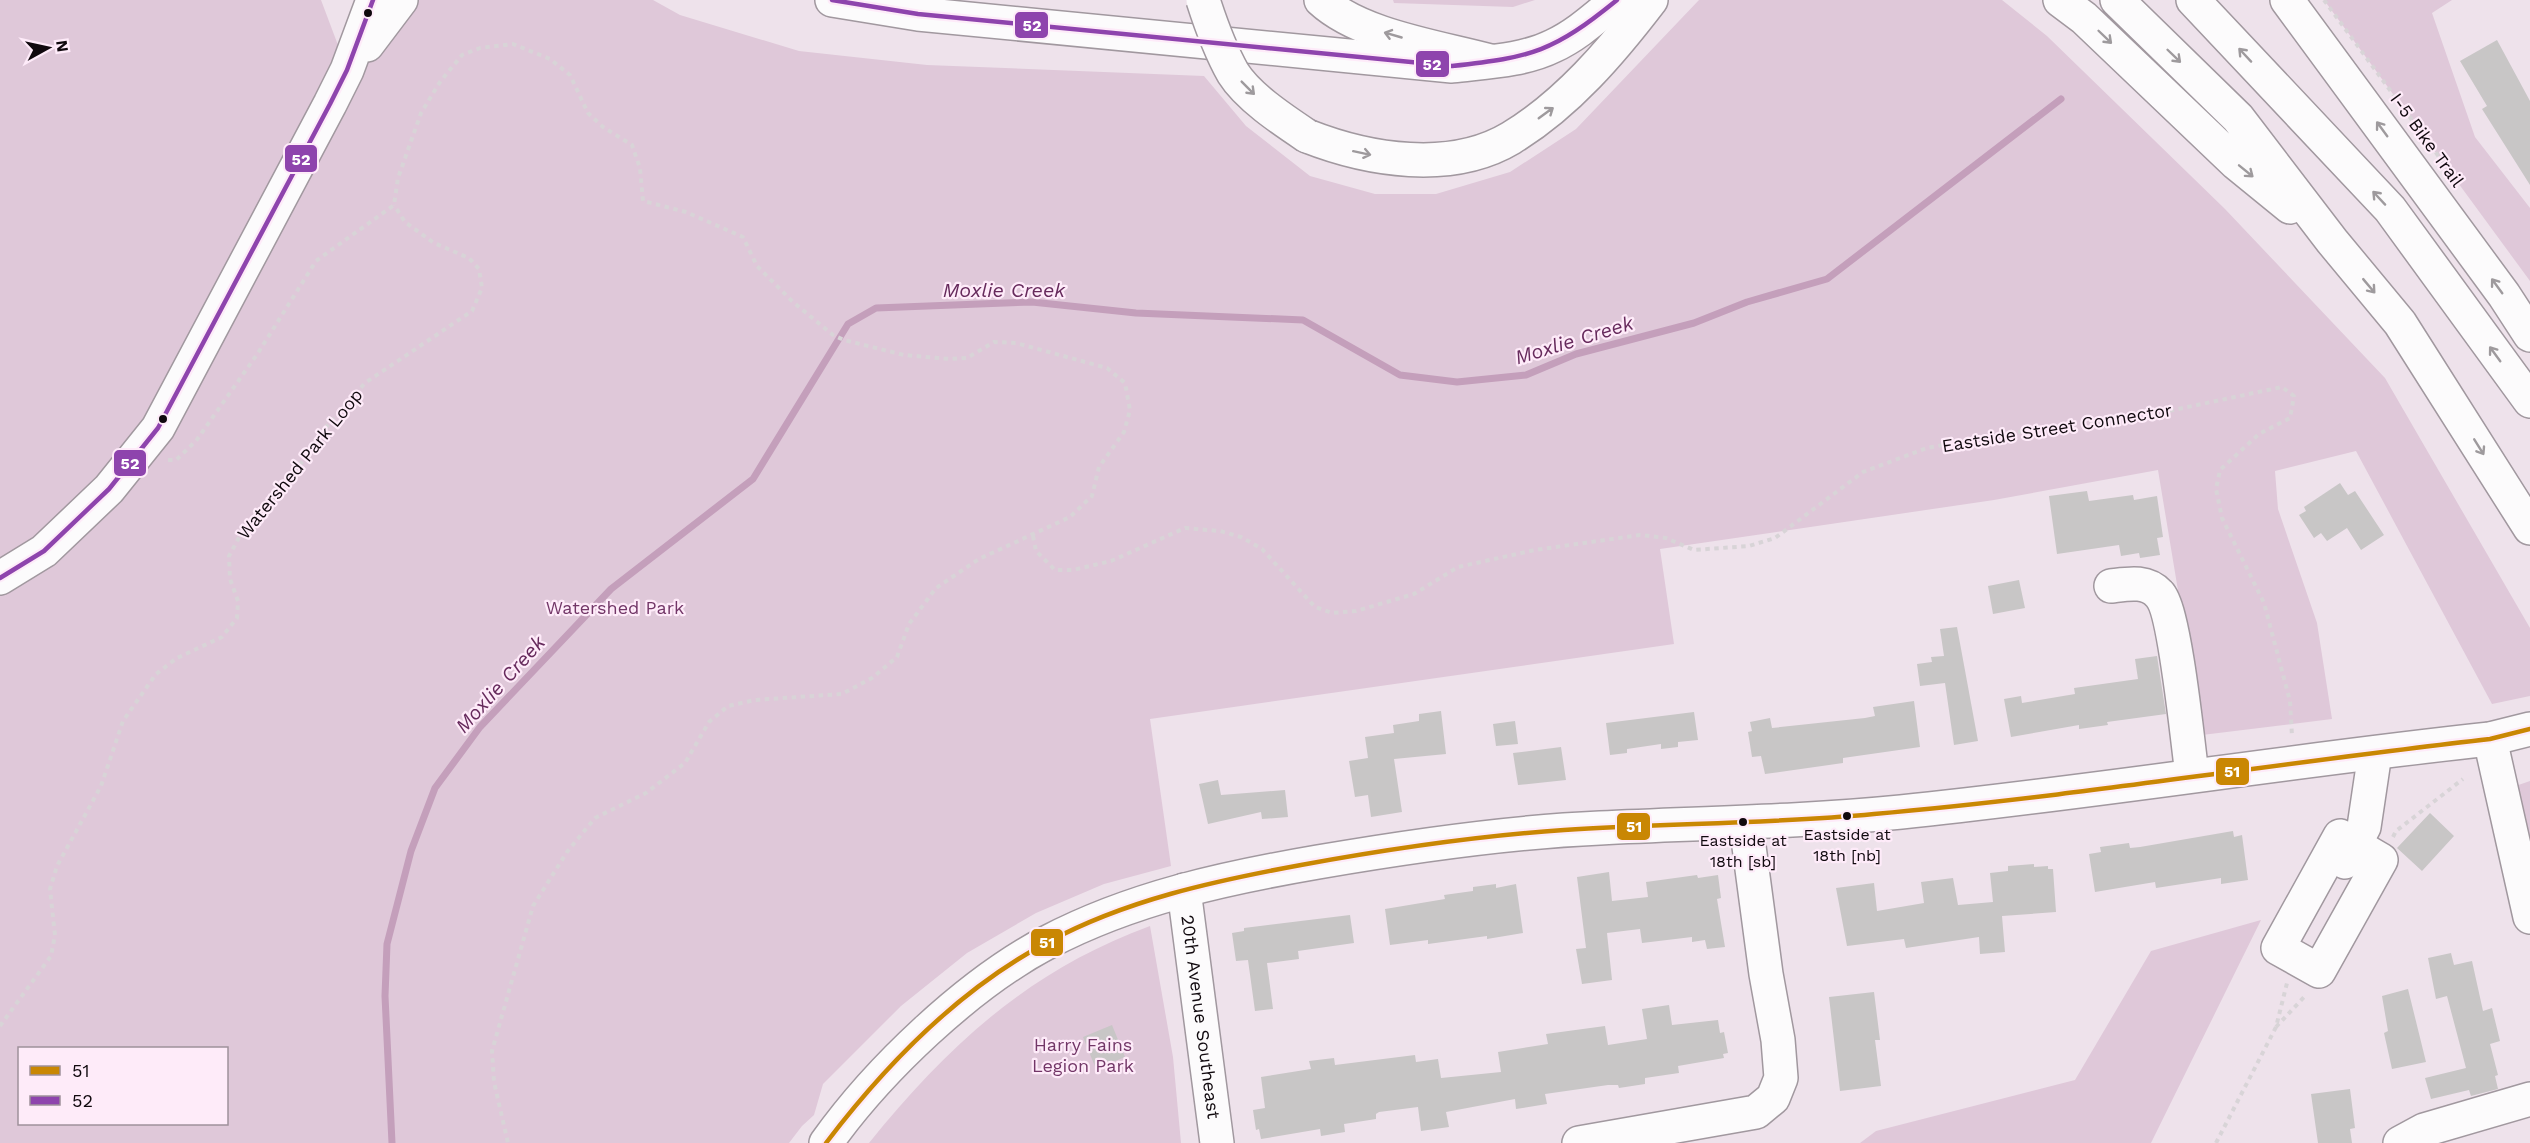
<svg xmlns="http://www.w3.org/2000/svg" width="2530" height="1143" font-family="'Work Sans',sans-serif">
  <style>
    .green { fill: #dfc8d9; fill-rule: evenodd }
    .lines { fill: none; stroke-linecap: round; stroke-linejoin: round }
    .stream { stroke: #c49fbb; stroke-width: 7 }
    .building { fill: #c8c6c6 }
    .minor-casing { stroke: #a1989f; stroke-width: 36 }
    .major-casing { stroke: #a1989f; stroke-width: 36 }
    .highway-casing { stroke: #a1989f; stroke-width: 36 }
    .path { stroke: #d8d4d7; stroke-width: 4; stroke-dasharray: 4.5 4.5; stroke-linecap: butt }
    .minor { stroke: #fcfbfc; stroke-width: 33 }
    .major { stroke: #fcfbfc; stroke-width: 33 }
    .highway { stroke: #fcfbfc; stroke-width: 33 }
    .highway-bridge-casing { stroke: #a1989f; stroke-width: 36; stroke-linecap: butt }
    .highway-bridge { stroke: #fcfbfc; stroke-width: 33 }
    .bus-1-casing { stroke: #feebf9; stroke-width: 9 }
    .bus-2-casing { stroke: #feebf9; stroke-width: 9 }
    .bus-1 { stroke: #c98703; stroke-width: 4.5 }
    .bus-2 { stroke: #8e44ad; stroke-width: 4.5 }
    .oneway { stroke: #9e9a9d }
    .bus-dot { fill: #10090e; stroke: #feebf9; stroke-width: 2 }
    .labels { text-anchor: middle; stroke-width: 4.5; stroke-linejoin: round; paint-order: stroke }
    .bus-label { font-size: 16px; fill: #10090e; stroke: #feebf9 }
    .street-label { font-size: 18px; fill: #10090e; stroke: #feebf9 }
    .park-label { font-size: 18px; fill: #723667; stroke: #feebf9 }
    .water-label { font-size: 20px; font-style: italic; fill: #662a5c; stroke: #feebf9 }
    .line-badge { stroke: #feebf9; stroke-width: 2 }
    .badge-label { font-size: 16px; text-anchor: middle; font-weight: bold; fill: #fff }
  </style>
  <rect width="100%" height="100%" fill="#eee2eb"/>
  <path class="green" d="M0 0H321L347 69 400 0H653L680 15 799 51 927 65 1204 76 1246 126 1310 176 1375 194H1436L1510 172 1576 129 1699 0H2002L2047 36 2225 209 2385 378 2530 628V696L2492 704 2356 451 2275 471 2278 509 2317 623 2332 719 2202 735 2158 470 1994 500 1660 549 1674 644 1150 719 1171 866 1104 884 1036 913 967 953 901 1006 823 1084 814 1115 802 1126 789 1143H0ZM20 1048H226V1124H20Z
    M1393 0H1535L1513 7 1394 3Z
    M2324 0H2452L2432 13 2475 137 2530 208V281Z
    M2530 781V913L2501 791Z
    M2261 920 2151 1143H1860L1876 1131 2075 1080 2151 951Z
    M1150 926 1173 1057 1181 1143H869C949 1044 1030 970 1150 926Z"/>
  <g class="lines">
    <path class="stream" d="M392 1143 385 996 387 944 411 851 435 788 480 727 611 589 753 479 848 324 876 308 1032 302 1136 313 1303 320 1400 375 1457 382 1526 375 1576 354 1694 323 1747 302 1827 279 2061 99"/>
  </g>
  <path class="building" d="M2497 40 2530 101V185L2482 109 2487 106 2460 61Z
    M2340 483 2348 495 2355 491 2384 535 2361 550 2347 528 2327 541 2321 533 2314 538 2299 515 2306 511 2304 507Z
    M2087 491 2089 501 2133 495 2134 500 2157 496 2163 537 2157 538 2160 555 2140 558 2139 553 2121 556 2119 545 2057 554 2049 496Z
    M2019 580 2025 608 1993 614 1988 586Z
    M1957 627 1978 741 1954 745 1945 683 1920 686 1917 664 1932 662 1931 657 1944 656 1940 629Z
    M2157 656 2166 714 2107 722 2108 725 2079 729V725L2011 737 2004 699 2021 696 2022 703 2075 694 2074 688 2138 679 2135 659Z
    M1914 701 1920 747 1843 758V763L1765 774 1761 756 1752 757 1748 732 1752 731 1750 722 1770 718 1772 728 1865 718 1875 716 1873 707Z
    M1441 711 1446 754 1394 759 1402 812 1371 817 1368 795 1355 797 1349 761 1368 758 1365 737 1394 733 1393 725 1419 721V714Z
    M1694 712 1698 740 1678 742V747L1661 749V744L1627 749V753L1610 755 1606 723Z
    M1515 721 1518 744 1496 746 1493 724Z
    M1561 747 1566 780 1518 785 1513 753Z
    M1218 780 1221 795 1285 790 1288 817 1262 819 1261 812 1208 824 1199 784Z
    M2430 813 2454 836 2422 871 2397 848Z
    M2233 831 2234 837 2242 835 2248 880 2221 884V878L2156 888 2155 882 2095 892 2089 854 2101 852 2100 847 2129 843 2130 848 2140 847Z
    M2034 864V867L2048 866V869H2053L2056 912 2002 916 2005 952 1980 954 1979 937 1906 948 1904 939 1847 946 1836 888 1874 883 1877 911 1924 903 1921 882 1953 878 1958 905 1993 902 1990 873 2008 871V866Z
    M1609 872 1612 901 1648 897 1646 882 1697 875 1698 878 1718 875 1721 898 1717 899 1725 947 1707 949 1705 940 1692 942V937L1642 943 1640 929 1607 933 1612 980 1582 984 1576 949 1586 948 1577 877Z
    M1496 884V888L1516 884 1523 933 1487 939V936L1428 944V940L1390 945 1385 909 1445 899 1444 895 1473 891V887Z
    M1350 915 1354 943 1298 951 1299 959 1267 963 1273 1009 1255 1011 1248 960 1236 961 1232 933 1244 931V928Z
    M2451 953 2454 965 2472 961 2483 1011 2492 1008 2500 1041 2490 1044 2498 1075 2495 1076 2498 1089 2471 1096 2469 1090 2431 1099 2425 1078 2466 1068 2447 996 2436 999 2428 958Z
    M2408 989 2426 1062 2392 1069 2384 1033 2388 1031 2382 996Z
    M1874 992 1880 1040H1875L1881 1086 1840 1091 1829 997Z
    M1669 1005 1672 1025 1718 1020 1720 1033 1724 1032 1728 1053 1723 1054 1724 1058 1678 1066 1679 1073 1645 1078V1084L1619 1088 1618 1085H1608L1545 1094 1547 1104 1516 1109 1515 1099 1446 1112 1449 1127 1421 1131 1418 1107 1379 1112 1376 1114V1119L1344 1124 1345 1132 1321 1136 1320 1129 1261 1139 1259 1129 1256 1130 1253 1110 1265 1108 1261 1077 1311 1069 1309 1061 1334 1058 1335 1065 1415 1055 1416 1062 1438 1059 1441 1078 1501 1072 1498 1052 1548 1044 1546 1034 1605 1026 1608 1045 1647 1039 1642 1009Z
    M1112 1025 1125 1057 1096 1069 1083 1037Z
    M2350 1089 2355 1128 2350 1129 2352 1143H2318L2311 1094Z"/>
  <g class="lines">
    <g class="minor-casing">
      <g id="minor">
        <path d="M2111 586C2128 584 2146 580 2159 594 2175 610 2188 745 2192 775"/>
        <path d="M2490 739 2530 917"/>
        <path d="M2340 836 2381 860 2319 971 2278 948Z"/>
        <path d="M2345 862 2364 827 2375 753"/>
        <path id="s1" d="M1184 890 1217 1143"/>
        <path d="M826 1143C878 1070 968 984 1048 942 1132 898 1225 878 1318 862 1411 846 1506 832 1600 828 1700 823 1800 822 1901 812 2097 792 2293 760 2490 739L2530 729"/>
        <path d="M1579 1143 1756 1112 1773 1098 1781 1078 1778 1040 1766 974 1746 824"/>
        <path d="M2400 1143 2424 1130 2530 1099"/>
      </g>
    </g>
    <g class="major-casing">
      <path id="major" d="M832 0 918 14 1452 66C1484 62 1523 61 1553 46 1577 35 1596 17 1617 0
        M367 45 401 0
        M0 578 44 551 109 489 158 428 330 104 347 70 373 0"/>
    </g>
    <g class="highway-casing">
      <path id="highway" d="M1321 0C1360 36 1438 47 1490 61
        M2060 0 2084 18 2236 163 2290 207
        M2117 0 2238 118 2332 241 2400 323 2530 528
        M2193 0 2390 209 2530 401
        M2287 0 2504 295 2530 335
        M1307 136C1368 160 1451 174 1511 138 1567 104 1612 51 1651 0"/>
    </g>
    <path class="path" d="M2324 0 2453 176
      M168 460H176L196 441 258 353 316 261 394 205 398 178 421 113 440 82 462 55 480 48 513 44 550 59 570 75 588 113 603 127 632 145 640 168 643 201 686 212 743 237 757 266 793 302 833 335 844 340 904 355 950 359 967 358 994 342 1016 343 1107 368 1125 383 1130 410 1124 432 1099 467 1092 496 1070 517 979 559 936 588 909 624 897 657 872 678 842 694 755 700 728 706 709 722 685 763 646 793 595 818 567 852 533 906 492 1051 494 1082 508 1143
      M1033 536 1036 551 1055 570H1073L1111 561 1185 528 1220 531 1241 537 1262 549 1315 607 1332 613 1356 611 1414 594 1458 567 1535 550 1640 535 1666 538 1694 550 1749 546 1775 538 1863 472 1927 448 1996 435 2164 412 2282 387 2294 396 2290 418 2259 434 2220 470 2216 489 2222 518 2264 603 2290 701 2292 736
      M2393 837 2396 831 2463 779
      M0 1026 51 956 55 935 50 889 57 866 101 786 123 721 156 674 177 658 222 637 237 618 238 601 230 579 229 556 241 534 307 456 319 435 365 383 472 311 482 288 479 269 469 258 434 243 405 222 394 205
      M2276 1027 2306 995
      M2216 1143 2276 1027 2287 983"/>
    <use href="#minor" class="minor"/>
    <use href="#major" class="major"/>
    <use href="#highway" class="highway"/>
    <g class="highway-bridge-casing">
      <path id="highway-bridge" d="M1203 0C1211 25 1220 50 1233 73 1248 97 1283 120 1307 136"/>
    </g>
    <use href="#highway-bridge" class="highway-bridge"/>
    <g class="bus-1-casing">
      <path id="bus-1" d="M826 1143C886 1064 959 989 1048 942 1126 900 1214 881 1301 865 1388 849 1476 836 1564 830 1668 823 1771 824 1874 814 2080 796 2285 762 2490 739L2530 729"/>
    </g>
    <g class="bus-2-casing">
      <path id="bus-2" d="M832 0 918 14 1452 66C1533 57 1553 52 1617 0
        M0 578 44 551 109 489 158 428 330 104 347 70 373 0"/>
    </g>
    <use href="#bus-1" class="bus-1"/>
    <use href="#bus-2" class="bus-2"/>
  </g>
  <defs><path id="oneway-shaft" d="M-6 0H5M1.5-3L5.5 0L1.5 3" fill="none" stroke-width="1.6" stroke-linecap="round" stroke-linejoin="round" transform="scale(1.5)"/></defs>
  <g class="oneway">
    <use href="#oneway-shaft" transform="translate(1393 35) rotate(-164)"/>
    <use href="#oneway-shaft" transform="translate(2105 37) rotate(44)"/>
    <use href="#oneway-shaft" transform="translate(2245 55) rotate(-133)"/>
    <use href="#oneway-shaft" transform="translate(2174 56) rotate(44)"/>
    <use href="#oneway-shaft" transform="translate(1248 88) rotate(45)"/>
    <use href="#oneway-shaft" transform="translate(1546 113) rotate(-36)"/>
    <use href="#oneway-shaft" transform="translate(2382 129) rotate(-126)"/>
    <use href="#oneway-shaft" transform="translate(1362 153) rotate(12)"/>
    <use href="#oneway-shaft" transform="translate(2246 171) rotate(39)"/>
    <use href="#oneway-shaft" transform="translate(2379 198) rotate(-133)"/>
    <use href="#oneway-shaft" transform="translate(2369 286) rotate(50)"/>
    <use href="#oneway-shaft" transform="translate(2497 286) rotate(-126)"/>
    <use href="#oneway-shaft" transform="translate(2495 354) rotate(-126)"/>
    <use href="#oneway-shaft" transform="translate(2479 447) rotate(58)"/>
  </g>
  <g class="bus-dot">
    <circle cx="368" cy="13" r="5"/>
    <circle cx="163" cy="419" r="5"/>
    <circle cx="1847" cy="816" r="5"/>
    <circle cx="1743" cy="822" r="5"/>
  </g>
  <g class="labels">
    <g class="bus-label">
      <text x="1847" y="840">Eastside at<tspan x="1847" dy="21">18th [nb]</tspan></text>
      <text x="1743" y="846">Eastside at<tspan x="1743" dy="21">18th [sb]</tspan></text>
    </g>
    <g class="street-label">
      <text transform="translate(2427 140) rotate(54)" y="6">I-5 Bike Trail</text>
      <text transform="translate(2057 428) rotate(-9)" y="6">Eastside Street Connector</text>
      <text transform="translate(300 464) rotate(-51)" y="6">Watershed Park Loop</text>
      <text dy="6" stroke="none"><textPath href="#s1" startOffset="128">20th Avenue Southeast</textPath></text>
    </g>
    <g class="park-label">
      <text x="615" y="614">Watershed Park</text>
      <text x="1083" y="1051">Harry Fains<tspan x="1083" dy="21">Legion Park</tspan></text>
    </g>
    <g class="water-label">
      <text x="1004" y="297">Moxlie Creek</text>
      <text transform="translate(1574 340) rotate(-17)" y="7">Moxlie Creek</text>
      <text transform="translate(500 684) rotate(-48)" y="7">Moxlie Creek</text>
    </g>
  </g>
  <g class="line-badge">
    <rect x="1014" y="11" width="35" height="28" rx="6" fill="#8e44ad"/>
    <rect x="1415" y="50" width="35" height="28" rx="6" fill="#8e44ad"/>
    <rect x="284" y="144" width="34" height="29" rx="6" fill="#8e44ad"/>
    <rect x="113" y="449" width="34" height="28" rx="6" fill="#8e44ad"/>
    <rect x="2215" y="757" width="35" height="29" rx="6" fill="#c98703"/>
    <rect x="1616" y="812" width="35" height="29" rx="6" fill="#c98703"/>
    <rect x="1030" y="928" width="34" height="29" rx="6" fill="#c98703"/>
  </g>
  <g class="badge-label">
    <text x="1032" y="31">52</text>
    <text x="1432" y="70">52</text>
    <text x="301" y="165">52</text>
    <text x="130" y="469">52</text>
    <text x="2232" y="777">51</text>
    <text x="1634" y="832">51</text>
    <text x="1047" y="948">51</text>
  </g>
  <rect x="18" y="1047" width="210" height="78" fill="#feebf9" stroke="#9f919b" stroke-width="1.5"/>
  <rect x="30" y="1066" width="30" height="9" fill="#c98703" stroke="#9f919b" stroke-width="1.5"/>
  <text x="72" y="1077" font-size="18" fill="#10090e">51</text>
  <rect x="30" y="1096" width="30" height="9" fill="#8e44ad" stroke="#9f919b" stroke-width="1.5"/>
  <text x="72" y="1107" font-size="18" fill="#10090e">52</text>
  <g transform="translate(48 48) rotate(82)" stroke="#feebf9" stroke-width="4.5" paint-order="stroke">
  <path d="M0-4.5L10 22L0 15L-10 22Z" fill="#10090e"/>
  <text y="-9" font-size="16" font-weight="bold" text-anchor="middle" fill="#10090e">N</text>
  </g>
</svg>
